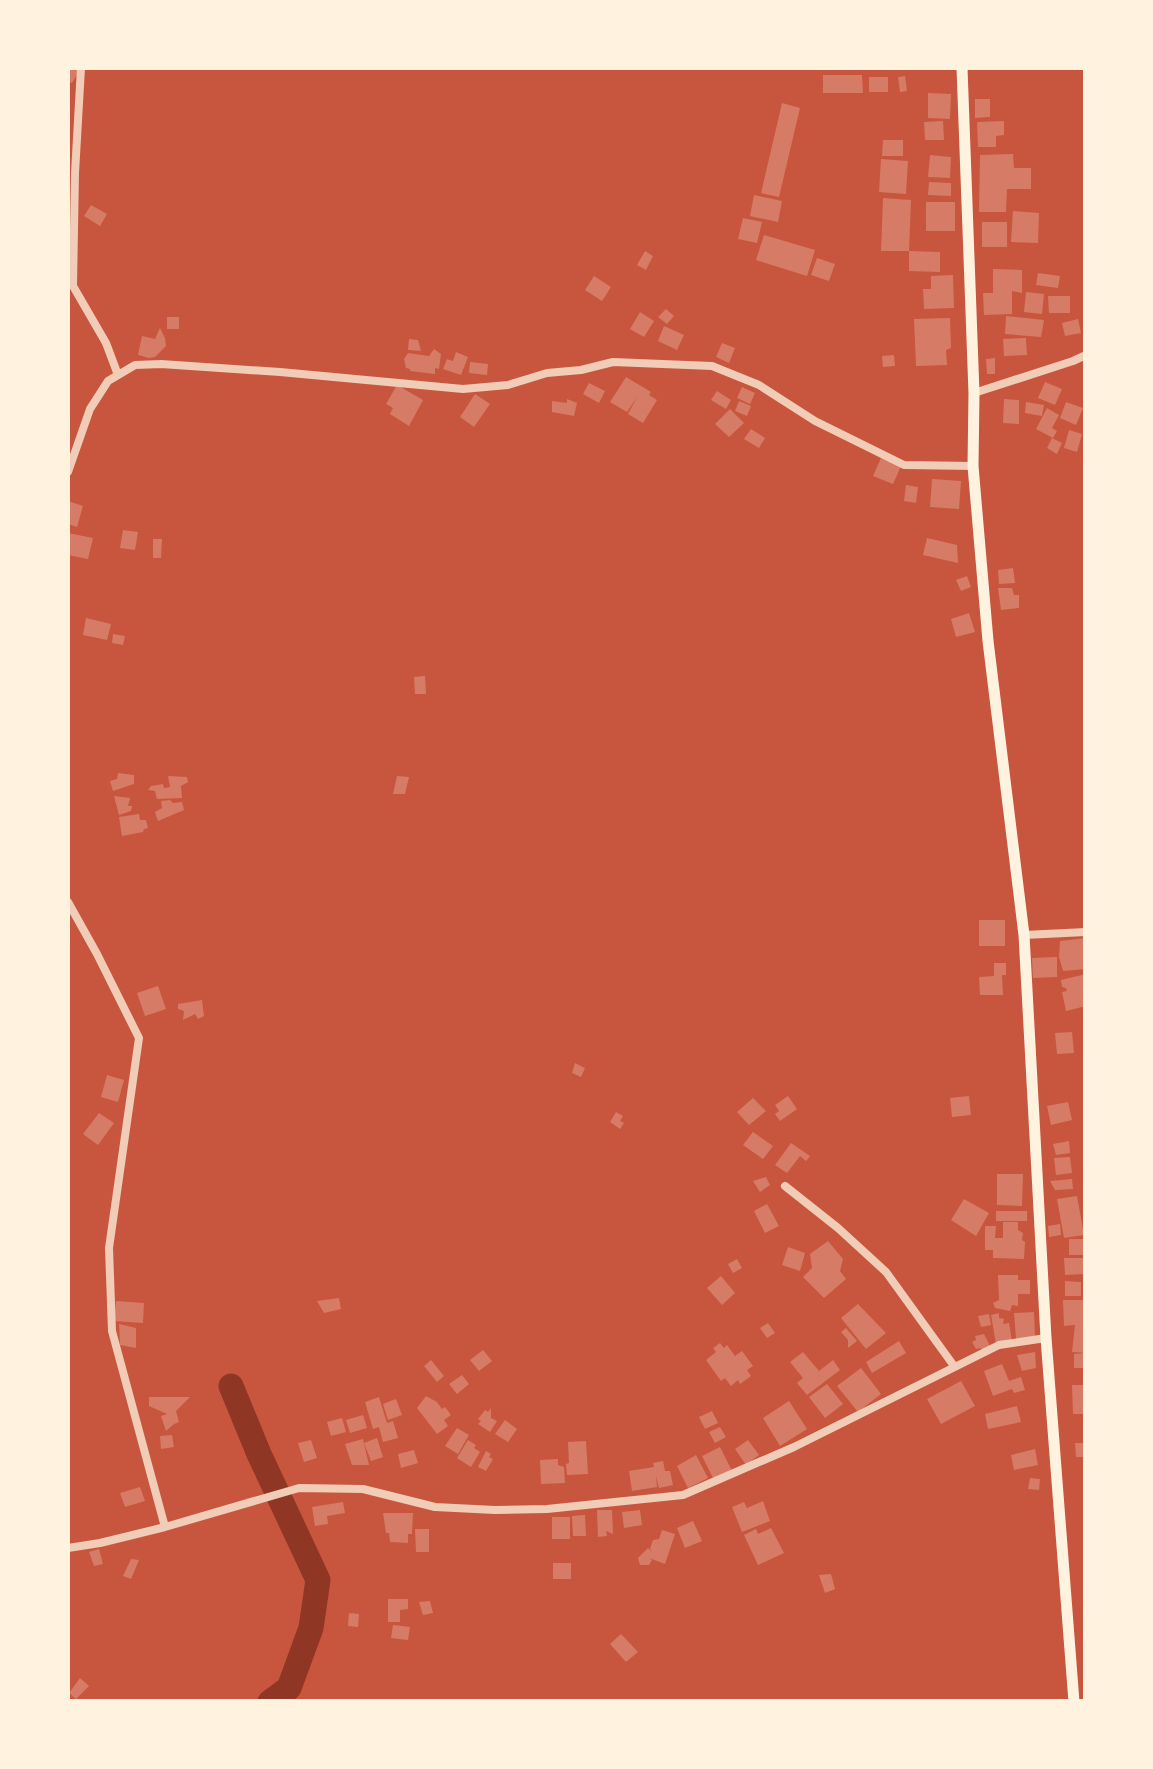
<svg xmlns="http://www.w3.org/2000/svg" width="1153" height="1769" font-family="Georgia,serif">
  <style>
    .lines { fill: none; stroke-linecap: round; stroke-linejoin: round }
    .river { stroke: #8f3625; stroke-width: 25 }
    .building { fill: #d67c66 }
    .minor { stroke: #f1ccb7; stroke-width: 8 }
    .primary { stroke: #fff3e0; stroke-width: 11 }
  </style>
  <rect width="100%" height="100%" fill="#c8553d"/>
  <g class="lines">
    <path class="river" d="M231 1386 259 1454 318 1580 311 1628 289 1688 270 1702"/>
  </g>
  <path class="building" d="M68 68H81L72 83 68 81Z
    M823 75H862L863 93H823Z
    M905 76 907 91 900 92 898 77Z
    M869 77H888V92H869Z
    M928 93 951 94 950 119 928 118Z
    M975 99H990V117L975 118Z
    M782 103 800 108 779 197 761 193Z
    M943 121 944 140H925L924 122Z
    M1004 121V135L996 136V147H978L977 122Z
    M883 140H903V156H882Z
    M1013 154 1014 168H1031V189H1007L1006 212H979L980 155Z
    M930 155 951 157 950 178 928 177Z
    M881 159 908 161 906 194 879 192Z
    M929 182 951 183V196L928 195Z
    M754 195 782 201 778 222 750 216Z
    M883 198 911 200 909 251H881Z
    M926 202H955V231H926Z
    M91 205 107 214 100 226 84 216Z
    M1013 211 1039 213 1038 243 1011 242Z
    M743 218 762 222 757 243 738 239Z
    M982 222H1007V247H982Z
    M764 235 815 250 807 276 756 260Z
    M645 251 653 256 646 270 637 265Z
    M909 251 940 252V272L909 271Z
    M817 258 835 264 829 281 811 275Z
    M993 269 1022 270V293L1012 291V314L984 315 983 293H993Z
    M1038 273 1060 276 1058 288 1036 285Z
    M953 275 954 308 924 309 923 289H931V276Z
    M594 276 611 287 602 301 585 290Z
    M1026 292 1044 294 1042 314 1024 312Z
    M1048 296H1070V313H1049Z
    M666 309 674 316 667 324 658 317Z
    M640 312 654 321 644 337 630 329Z
    M1006 316 1044 320 1041 337 1005 334Z
    M167 317H179V329H167Z
    M950 318 951 348 946 350 947 365 916 366 914 319Z
    M1078 319 1081 333 1065 336 1062 323Z
    M664 326 684 335 677 350 658 341Z
    M160 328 165 338 166 346 155 357 149 358 138 355 142 336 155 339Z
    M1026 338 1027 355 1004 356 1003 339Z
    M409 339 418 340 421 351 408 350Z
    M722 343 735 348 729 363 716 357Z
    M434 349 441 354 439 369 435 368V374L410 371V369L406 368 404 359 408 353 429 356Z
    M456 352 468 357 461 375 443 369 447 359 453 361Z
    M894 355 895 366 883 367 882 356Z
    M995 358V374H987L986 359Z
    M470 362 488 364 487 375 469 373Z
    M626 377 651 392 649 395 657 400 643 423 628 414 637 397 627 412 610 402Z
    M1045 382 1062 389 1055 405 1038 398Z
    M589 383 605 391 599 403 583 394Z
    M397 385 423 400 409 426 390 414 393 408 386 404Z
    M742 387 755 393 750 404 737 398Z
    M717 391 731 400 726 409 711 400Z
    M475 394 490 404 474 427 460 417Z
    M567 399 577 403 574 416 552 412V401L567 403Z
    M1004 399 1019 400V424L1003 423Z
    M739 401 751 406 747 416 735 411Z
    M1026 402 1044 405 1042 416 1025 413Z
    M1066 402 1083 408 1076 425 1060 418Z
    M1047 408 1059 415 1052 428 1057 431 1053 438 1036 429Z
    M730 409 744 423 729 437 715 424Z
    M751 429 765 438 759 448 744 439Z
    M1069 430 1082 434 1077 452 1064 448Z
    M1052 438 1062 443 1057 454 1047 448Z
    M881 458 901 466 893 484 873 476Z
    M932 479 961 481 959 509 930 507Z
    M906 485 918 487 916 503 904 501Z
    M68 501 83 506 77 527 68 524Z
    M123 530 138 532 135 550 120 548Z
    M68 533 93 538 88 559 68 555Z
    M927 538 957 545 958 563 923 555Z
    M153 539H162L161 558H153Z
    M1013 568 1015 583 999 584 998 570Z
    M967 576 971 587 961 591 956 580Z
    M998 588H1012L1014 595H1019V608L1001 610Z
    M969 613 975 632 956 637 951 619Z
    M86 618 111 624 107 640 83 635Z
    M113 634 125 636 123 645 112 643Z
    M425 676 426 694H415L414 677Z
    M118 773 134 775V784L113 791 110 781 117 779Z
    M168 776 187 777 188 782 181 786 182 798 157 799 155 791 148 790 151 786 163 784 164 788 170 787Z
    M397 776 409 777 405 794H393Z
    M114 796 130 798 128 806H132L131 811 119 815Z
    M170 800 173 803 182 802 184 810 158 821 155 812 162 808 161 801Z
    M139 814 140 820H146L148 828 144 829 143 832 122 836 119 817Z
    M979 920H1005V946H979Z
    M1086 938V969L1063 971 1059 957 1060 941Z
    M1057 957V977L1033 978 1032 958Z
    M994 963H1006V975H1002L1003 995H980L979 977 994 976Z
    M1086 974V1006L1066 1011 1062 992 1067 991 1066 988 1062 987 1061 980Z
    M158 986 166 1009 145 1016 137 993Z
    M202 1000 204 1016 198 1019 195 1014 183 1020 184 1011 178 1009V1004Z
    M1072 1032 1074 1053 1057 1054 1055 1033Z
    M575 1063 585 1068 581 1077 572 1073Z
    M107 1075 124 1080 118 1102 101 1097Z
    M788 1096 797 1109 780 1121 775 1114 779 1111 775 1105Z
    M969 1096 971 1115 952 1117 950 1098Z
    M753 1098 766 1111 749 1125 737 1112Z
    M1068 1102 1072 1120 1051 1125 1047 1106Z
    M616 1112 623 1116 620 1121 624 1123 620 1129 610 1122Z
    M99 1113 114 1123 98 1145 83 1134Z
    M753 1132 773 1146 763 1159 743 1145Z
    M1069 1141 1070 1153 1056 1155 1053 1144Z
    M791 1143 810 1156 806 1161 800 1156 787 1173 775 1165Z
    M1070 1157 1072 1173 1056 1175 1054 1158Z
    M997 1174H1023L1022 1206 997 1205Z
    M766 1177 770 1185 760 1192 753 1181Z
    M1072 1179 1073 1189 1055 1190 1050 1181Z
    M1077 1196 1084 1235 1064 1238 1057 1199Z
    M964 1199 989 1213 976 1236 951 1220Z
    M767 1204 779 1226 765 1233 754 1211Z
    M996 1211H1027V1221H996Z
    M1003 1222H1018V1230L1023 1233 1022 1240 1025 1242 1024 1259 993 1258V1250H985V1226H996L995 1238H1003Z
    M1060 1224 1061 1235 1049 1237 1048 1226Z
    M1069 1239H1086V1255H1069Z
    M828 1241 843 1259 840 1271 846 1279 824 1298 803 1277 812 1268 810 1254Z
    M788 1247 805 1253 800 1271 782 1265Z
    M1064 1258H1084L1085 1274 1065 1275Z
    M737 1259 742 1268 733 1273 728 1264Z
    M998 1275H1018V1280H1030V1294H1018V1306L1012 1305 1010 1311 995 1308 993 1303 999 1300Z
    M721 1276 735 1293 722 1305 707 1288Z
    M1065 1281 1081 1282V1296H1065Z
    M339 1298 341 1309 324 1313 317 1301Z
    M1063 1300H1086V1353L1072 1352 1075 1325 1064 1326Z
    M116 1301 144 1303 143 1323 114 1321Z
    M858 1304 886 1333 866 1349 841 1318Z
    M1034 1312 1035 1337 1016 1339 1014 1313Z
    M999 1313V1318L1004 1319 1003 1324 1009 1323 1012 1341 996 1344 991 1315Z
    M989 1314 991 1325 981 1327 978 1316Z
    M768 1323 775 1333 767 1338 760 1328Z
    M119 1324 136 1328V1348L120 1345Z
    M846 1328 857 1341 848 1348V1340L841 1332Z
    M984 1334 990 1346 982 1350 980 1348 976 1349 972 1342 976 1340 975 1336Z
    M899 1341 906 1353 872 1373 866 1362Z
    M720 1343 724 1348 727 1345 735 1356 742 1351 753 1366 747 1370 751 1376 740 1384 738 1380 731 1386 725 1378 721 1381 706 1360 716 1352 713 1348Z
    M483 1350 492 1361 479 1371 470 1360Z
    M803 1352 819 1371 833 1360 840 1370 807 1395 797 1383 803 1378 790 1362Z
    M1035 1352 1036 1368 1022 1371 1017 1355Z
    M1086 1353V1368H1074V1354Z
    M431 1360 444 1376 437 1382 424 1366Z
    M1002 1364 1009 1381 1021 1377 1025 1390 1014 1393 1012 1389 993 1396 984 1371Z
    M861 1368 881 1394 858 1412 837 1386Z
    M462 1375 469 1384 457 1394 449 1384Z
    M961 1381 975 1406 941 1424 927 1399Z
    M827 1384 843 1404 825 1418 809 1397Z
    M1072 1385H1086V1414H1073Z
    M426 1396 437 1402 442 1409 445 1407 451 1415 444 1420 448 1426 437 1434 417 1408Z
    M149 1397H190L176 1411 179 1422 174 1424 166 1431 161 1416 167 1414 149 1406Z
    M379 1397 387 1423 393 1421 398 1438 383 1442 379 1427 373 1429 365 1402Z
    M396 1399 402 1415 388 1420 383 1404Z
    M789 1401 807 1429 780 1446 763 1418Z
    M1017 1406 1021 1422 988 1429 985 1414Z
    M491 1408V1418L497 1421 490 1432 478 1424 481 1421 478 1419 485 1410 488 1412Z
    M712 1411 718 1423 705 1429 699 1417Z
    M363 1415 367 1428 350 1433 346 1420Z
    M342 1418 346 1432 331 1436 327 1422Z
    M505 1420 517 1429 508 1442 495 1434Z
    M720 1427 726 1437 715 1443 709 1432Z
    M457 1428 469 1435 458 1454 445 1446Z
    M172 1435 174 1447 161 1449 160 1436Z
    M377 1438 383 1457 371 1461 364 1443Z
    M363 1439 369 1465H352L345 1444Z
    M311 1440 317 1458 304 1462 298 1443Z
    M468 1440 476 1445 474 1448 480 1452 471 1467 457 1458Z
    M748 1440 759 1455 746 1465 735 1449Z
    M586 1441 588 1474 567 1475 566 1464 569 1463 568 1442Z
    M1075 1443H1086V1457H1076Z
    M720 1447 732 1471 714 1480 702 1456Z
    M1035 1449 1038 1465 1014 1470 1011 1455Z
    M414 1450 418 1463 401 1468 398 1454Z
    M486 1451 491 1454 489 1457 493 1459 486 1471 478 1467Z
    M696 1455 708 1478 688 1488 677 1466Z
    M558 1459V1465L564 1467 565 1483 541 1484 540 1460Z
    M663 1461 665 1471H670L673 1485 659 1488 656 1476 657 1487 632 1491 629 1471 654 1467 653 1463Z
    M1030 1478 1040 1479 1039 1490 1028 1489Z
    M140 1487 145 1501 125 1507 120 1493Z
    M763 1501 770 1521 742 1532 732 1507 744 1502 747 1508Z
    M343 1502 345 1513 327 1516 328 1524 315 1526 312 1507Z
    M597 1510H612L613 1534 606 1531 607 1536 598 1537Z
    M640 1510 642 1525 624 1528 622 1512Z
    M383 1513H413L412 1534H408V1543L390 1542 389 1533H386Z
    M585 1515 586 1536H573L572 1516Z
    M552 1517H570V1539H552Z
    M693 1521 702 1541 685 1548 677 1528Z
    M771 1528 784 1553 758 1565 744 1535 756 1529 758 1534Z
    M415 1529H429V1552H416Z
    M662 1530 675 1534 665 1564 649 1558 652 1560 649 1565H640L638 1558 648 1548 652 1552 650 1549 653 1540 659 1539Z
    M99 1549 103 1564 94 1566 89 1552Z
    M131 1559 139 1560 131 1579 123 1576Z
    M553 1563H571V1579H553Z
    M831 1574 835 1589 825 1593 819 1575Z
    M388 1599H408V1609L400 1610V1622H388Z
    M430 1601 433 1613 423 1615 419 1602Z
    M349 1613 359 1614 358 1627 348 1626Z
    M393 1625 410 1627 408 1640 391 1638Z
    M621 1634 638 1652 626 1662 610 1644Z
    M80 1678 89 1686 76 1699 69 1693Z"/>
  <g class="lines">
    <path class="minor" d="M81 68 75 173 73 286 106 343 118 375
      M974 393 1073 361 1086 355
      M68 472 90 409 108 381 135 365 161 364 280 372 463 389 508 385 547 373 581 370 613 362 712 366 759 385 815 421 904 465 973 466
      M68 902 97 954 139 1038 109 1248 112 1331 165 1527
      M1024 935 1086 932
      M785 1186 838 1228 886 1272 954 1366
      M68 1548 100 1543 165 1527 299 1488 363 1489 435 1507 495 1510 547 1509 683 1495 794 1447 999 1345 1046 1338"/>
    <path class="primary" d="M962 68 974 393 973 466 988 641 1024 935 1046 1338 1074 1702"/>
  </g>
  <rect width="1153" height="1769" fill="none" stroke="#fff3e0" stroke-width="140"/>
</svg>
